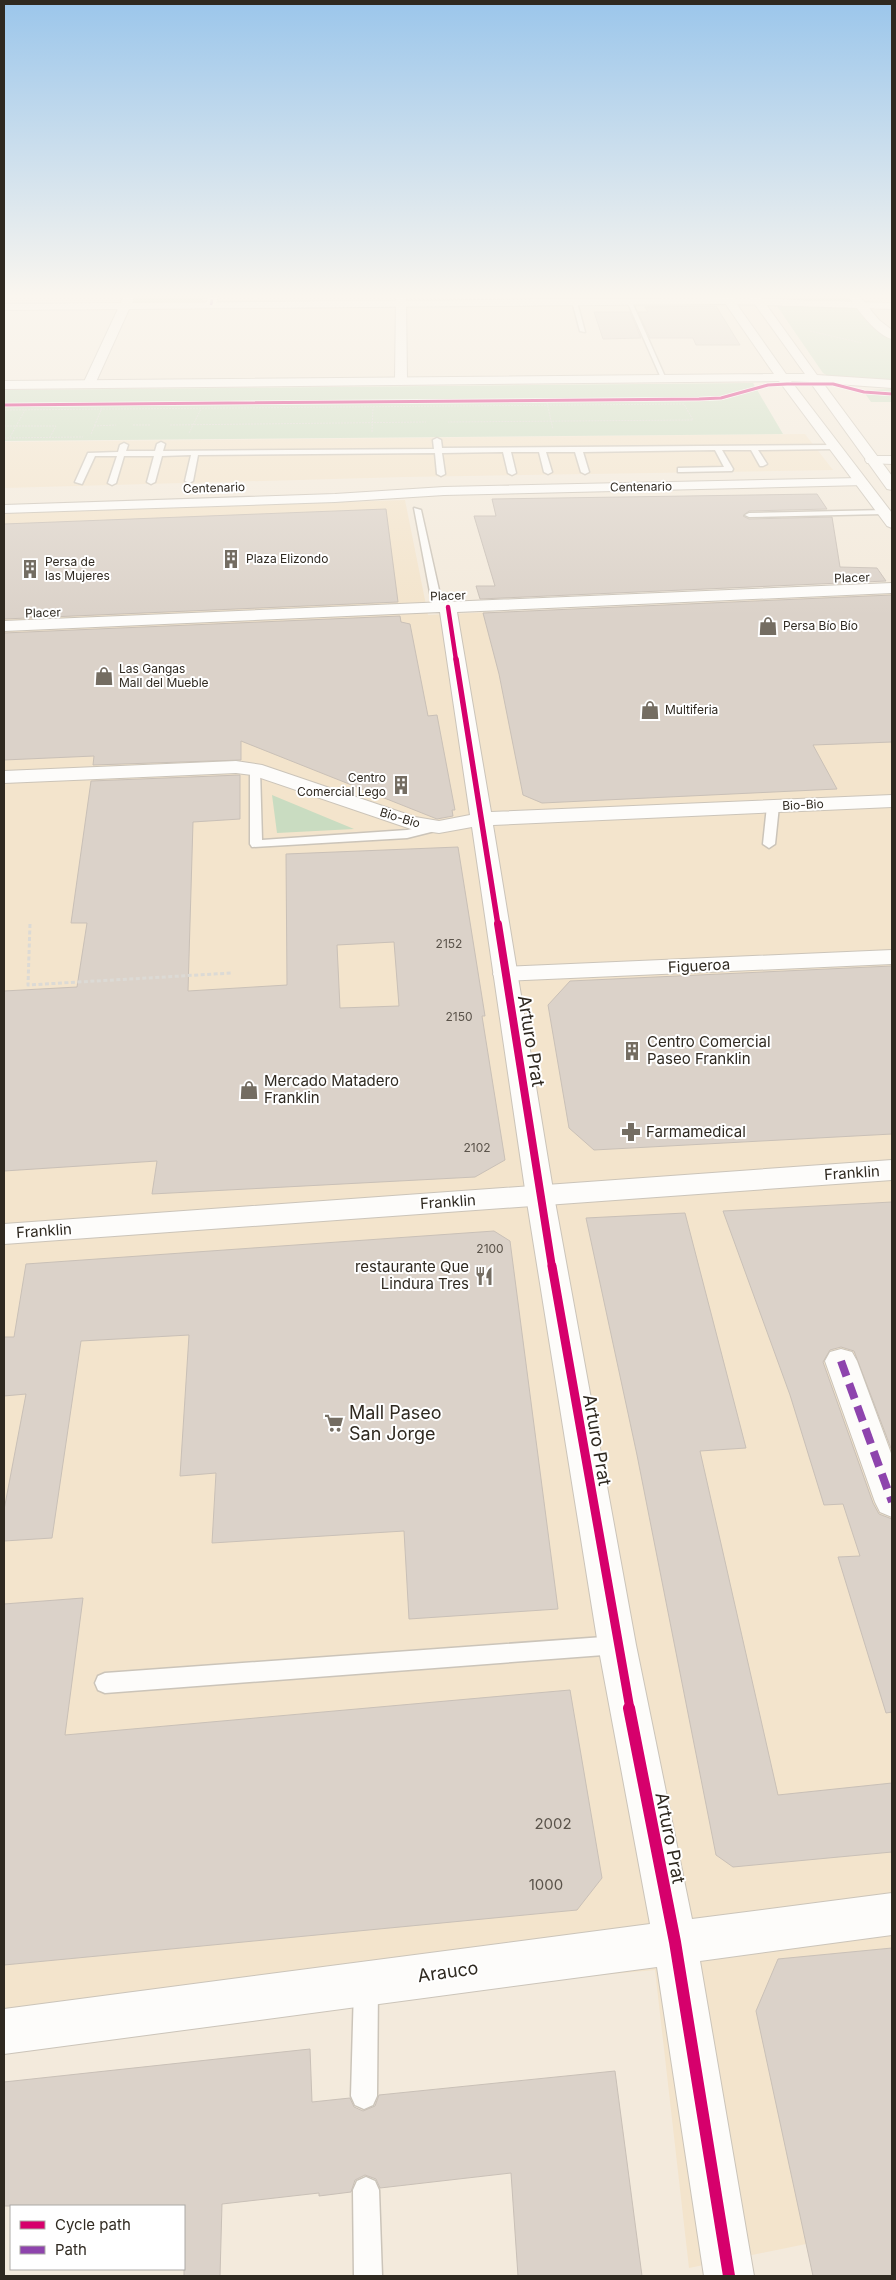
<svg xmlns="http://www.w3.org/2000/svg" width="896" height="2280" font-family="Inter,sans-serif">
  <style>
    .built { fill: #f3e4cc }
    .green { fill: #c9dcc1 }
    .building { fill: #dbd2c9; stroke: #c9c0b7; fill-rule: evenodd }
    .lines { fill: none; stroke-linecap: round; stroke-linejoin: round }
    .service-casing { stroke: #cbc4b9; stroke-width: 3 }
    .minor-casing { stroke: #cbc4b9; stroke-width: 2 }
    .tertiary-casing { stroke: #cbc4b9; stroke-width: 2 }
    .secondary-casing { stroke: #cbc4b9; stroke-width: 2 }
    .primary-casing { stroke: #cbc4b9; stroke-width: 2 }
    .path-far1 { stroke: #dcdad5; stroke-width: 1; stroke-dasharray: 2 1; stroke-linecap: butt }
    .path { stroke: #dcdad5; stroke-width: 3; stroke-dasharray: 4 2.5; stroke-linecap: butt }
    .service { fill: #fdfcfa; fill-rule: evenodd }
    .minor { fill: #fdfcfa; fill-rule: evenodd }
    .tertiary { fill: #fdfcfa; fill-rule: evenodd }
    .secondary { fill: #fdfcfa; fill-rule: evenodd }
    .primary { fill: #fdfcfa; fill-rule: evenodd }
    .quiet-far1 { stroke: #8e44ad; stroke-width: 2.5; stroke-dasharray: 5.5 2.5; stroke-linecap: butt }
    .quiet { stroke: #8e44ad; stroke-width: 8; stroke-dasharray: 16 8; stroke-linecap: butt }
    .cycleway-far5-casing { stroke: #fff; stroke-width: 4.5 }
    .cycleway-far4-casing { stroke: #fff; stroke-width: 6 }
    .cycleway-far3-casing { stroke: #fff; stroke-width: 8 }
    .cycleway-far2-casing { stroke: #fff; stroke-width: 11 }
    .cycleway-far1-casing { stroke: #fff; stroke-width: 12 }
    .cycleway-casing { stroke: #fff; stroke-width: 15 }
    .cycleway-far5 { stroke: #d6006c; stroke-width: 3 }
    .cycleway-far4 { stroke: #d6006c; stroke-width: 4.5 }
    .cycleway-far3 { stroke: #d6006c; stroke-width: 5.5 }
    .cycleway-far2 { stroke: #d6006c; stroke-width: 8 }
    .cycleway-far1 { stroke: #d6006c; stroke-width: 9 }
    .cycleway { stroke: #d6006c; stroke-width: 12 }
    .labels { text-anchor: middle; stroke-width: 4; stroke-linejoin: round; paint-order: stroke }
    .far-street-label { font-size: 12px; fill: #2f2920; stroke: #fff }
    .far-poi-label { font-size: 12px; fill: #2f2920; stroke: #fff; text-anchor: start }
    .number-label { font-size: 12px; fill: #5a534a }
    .street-label { font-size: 15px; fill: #2f2920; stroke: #fff }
    .poi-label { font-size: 15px; fill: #2f2920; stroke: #fff; text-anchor: start }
    .near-number-label { font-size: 15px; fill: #5a534a }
    .near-street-label { font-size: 18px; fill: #2f2920; stroke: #fff }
    .near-poi-label { font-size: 18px; fill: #2f2920; stroke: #fff; text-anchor: start }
  </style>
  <rect width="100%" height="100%" fill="#f3eadc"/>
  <path class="built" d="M805 434 833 470 405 477 4 488V442Z
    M405 500 428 615 892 594V2233L806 2244 689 2268 655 1970 4 2030V513Z"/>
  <path class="green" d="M136 296H204L203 301 133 302Z
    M770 296H848L881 333 892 339V380L828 376 823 373Z
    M753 383 783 434 4 441V390Z
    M892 389V402H871L864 392 868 390Z
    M272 795 354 829 277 833Z"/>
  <path class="building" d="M716 306 740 345H696L693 338H650L638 312H648L645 307Z
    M594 312H630L641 338 603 339Z
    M817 494 827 509 749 511 743 516 749 519 832 517 840 567 877 568 886 581 480 599 476 586H495L474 516H496L492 499Z
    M386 509 398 602 4 619V524Z
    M892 595V742L813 745 837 789 542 803 523 795 499 674 483 613Z
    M400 616 401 622 410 624 428 716 437 715 455 810H452L453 816 437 819 241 741V760L93 765 94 756 4 760V633Z
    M240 775V819L193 822 188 991 287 985 286 854 458 847 485 1016H482L505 1160 475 1177 152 1194 157 1161 4 1171V991L77 987 87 923H71L91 781ZM394 942 399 1006 340 1008 337 945Z
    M892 966V1134L594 1150 569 1128 548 1005 570 981Z
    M892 1202V1451L854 1351 841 1347 830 1350 823 1362 873 1503 879 1514 892 1519V1712L886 1713 838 1557 860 1556 843 1504 824 1505 790 1395 723 1211Z
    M685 1213 746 1448 700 1451 778 1795 892 1783V1852L733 1867 716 1855 637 1455 586 1218Z
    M494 1231 510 1241 558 1609 409 1619 404 1531 212 1543 216 1473 180 1476 189 1335 81 1341 52 1538 4 1541V1510L26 1394 4 1396V1337H14L26 1264Z
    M83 1598 65 1735 570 1690 602 1878 577 1910 4 1965V1604Z
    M892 1948V2276H813L756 2011 778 1959Z
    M310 2049 312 2102 350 2098 354 2107 363 2111 375 2106 379 2095 615 2071 642 2276H518L511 2173 380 2188 376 2179 365 2175 355 2180 351 2192 319 2196V2193L222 2204 220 2276H184V2206H4V2082Z"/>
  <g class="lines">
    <g class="service-casing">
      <path id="service" d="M572 301 577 302 585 332 580 331Z
        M627 301 632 302 666 379 661 378Z
        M437 438 441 440 442 448 834 445 838 447 834 449 758 450 767 464 763 466H760L751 450H722L733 469 732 471 681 472H678V468L724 467 715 450 583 452 589 472 585 474 581 472 575 452H546L552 472 548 474 544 472 539 452H511L516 473 512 475 508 473 503 452 442 453 445 474 441 476 437 474 435 453 198 455 193 481 189 483 185 481 191 455 162 456 155 482 151 484 147 482 154 456H124L116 483 112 485 108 483 117 456H95L82 484 75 482 88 453 118 452 120 445 124 443 128 445 126 451H155L157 444 161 442 165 444 163 451 434 449 433 440Z
        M414 508 421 510 443 608 441 610 433 608Z
        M886 510V514H883L749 517 745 515 749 513Z
        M255 766 260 769 262 840 407 830 439 824 445 827 443 829 407 838 252 847 250 844V769Z
        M773 803 779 806 775 844 769 848 763 844 767 806Z
        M617 1636 624 1638 627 1645 624 1652 617 1654 105 1693 98 1690 95 1683 98 1676 105 1673Z
        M366 1975 375 1978 378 1987 377 2096 373 2105 364 2109 355 2105 351 2096 354 1987 357 1978Z
        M366 2177 375 2181 379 2190 382 2276H354L353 2190 357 2181Z"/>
    </g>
    <g class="minor-casing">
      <path id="minor" d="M124 296H135L95 384 93 387H85L83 384Z
        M208 296H218L215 307 211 308 206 305Z
        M396 296H406L407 381 401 385 395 381Z
        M848 296H859L879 320 892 330V339C877 336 857 309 848 296Z
        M872 456H892V464L867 463 865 460 867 457Z
        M860 478 867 482 865 485 444 495 335 502 4 513V505L335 494 444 487Z
        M892 950V964L505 981 496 979 493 974 496 969 505 967Z
        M841 1349 852 1352 857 1361 892 1456V1517L880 1512 875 1502 825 1361 830 1352Z"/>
    </g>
    <g class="tertiary-casing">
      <path id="tertiary" d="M728 298 892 303V309L728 304 4 310V304Z
        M892 583V593L457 612 491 812 892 795V807L493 825 554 1196 636 1645 692 1919 892 1893V1935L700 1961 754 2276H704L657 1967 4 2054V2009L650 1924 598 1645 526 1196 472 827 439 833 411 829 252 775 236 773 4 783V771L236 761 262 765 415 817 439 821 470 815 440 612 4 631V621Z"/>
    </g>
    <g class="secondary-casing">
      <path id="secondary" d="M892 1160V1180L4 1244V1224Z"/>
    </g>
    <g class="primary-casing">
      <path id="primary" d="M720 296H731L786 374H805L749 296H760L817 375 892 380V388L823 383 892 476V490L887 489 810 382 791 381 892 513V528L887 526 779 381 4 389V381L774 374Z"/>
    </g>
    <path class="path-far1" d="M810 331 862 343
      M547 403 553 429
      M4 410 684 404 693 420 448 422
      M133 425H151
      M170 425 426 422
      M4 426H56L50 437
      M94 426 116 425
      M372 432 373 407
      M189 433 201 409
      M91 434 102 408
      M10 437 25 410
      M4 438 83 437"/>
    <path class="path" d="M30 924 28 985 232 973"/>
    <use href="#service" class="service"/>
    <use href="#minor" class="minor"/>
    <use href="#tertiary" class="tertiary"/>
    <use href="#secondary" class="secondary"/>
    <use href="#primary" class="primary"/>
    <path class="quiet-far1" d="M211 305 213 296"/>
    <path class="quiet" d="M841 1361 892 1502"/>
    <g class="cycleway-far5-casing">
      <path id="cycleway-far5" d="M4 405 699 399 721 398 768 385 787 384H833L864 392 892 394"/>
    </g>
    <g class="cycleway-far4-casing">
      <path id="cycleway-far4" d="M448 607 456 660"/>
    </g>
    <g class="cycleway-far3-casing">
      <path id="cycleway-far3" d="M456 659 498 925"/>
    </g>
    <g class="cycleway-far2-casing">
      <path id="cycleway-far2" d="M498 924 552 1267"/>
    </g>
    <g class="cycleway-far1-casing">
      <path id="cycleway-far1" d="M552 1266 630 1709"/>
    </g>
    <g class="cycleway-casing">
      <path id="cycleway" d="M629 1708 675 1942 729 2276"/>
    </g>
    <use href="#cycleway-far5" class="cycleway-far5"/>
    <use href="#cycleway-far4" class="cycleway-far4"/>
    <use href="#cycleway-far3" class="cycleway-far3"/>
    <use href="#cycleway-far2" class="cycleway-far2"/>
    <use href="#cycleway-far1" class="cycleway-far1"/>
    <use href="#cycleway" class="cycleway"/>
  </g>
  <linearGradient id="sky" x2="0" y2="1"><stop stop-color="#9bc6eb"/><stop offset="0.48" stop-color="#faf6ef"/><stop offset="1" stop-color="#faf6ef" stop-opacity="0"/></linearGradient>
  <rect width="896" height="616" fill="url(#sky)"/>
  <defs>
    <g id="building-bare" transform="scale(1.5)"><path d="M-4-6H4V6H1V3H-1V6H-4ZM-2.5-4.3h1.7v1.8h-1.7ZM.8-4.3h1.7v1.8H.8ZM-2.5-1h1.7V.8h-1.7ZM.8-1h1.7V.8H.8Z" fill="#746d62" stroke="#fff" stroke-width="2.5" paint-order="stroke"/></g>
    <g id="shop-bare" transform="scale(1.5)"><path d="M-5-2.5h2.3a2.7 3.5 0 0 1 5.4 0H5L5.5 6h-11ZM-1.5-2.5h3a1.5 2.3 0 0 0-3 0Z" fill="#746d62" stroke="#fff" stroke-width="2.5" paint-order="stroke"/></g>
    <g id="pharmacy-bare" transform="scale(1.5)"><path d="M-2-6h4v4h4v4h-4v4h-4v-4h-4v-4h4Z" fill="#746d62" stroke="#fff" stroke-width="2.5" paint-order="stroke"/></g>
    <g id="restaurant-bare" transform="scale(1.5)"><path d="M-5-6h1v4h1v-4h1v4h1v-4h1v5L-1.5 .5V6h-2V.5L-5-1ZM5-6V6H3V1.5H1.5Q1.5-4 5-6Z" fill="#746d62" stroke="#fff" stroke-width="2.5" paint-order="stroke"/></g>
    <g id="supermarket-bare" transform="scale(1.5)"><path d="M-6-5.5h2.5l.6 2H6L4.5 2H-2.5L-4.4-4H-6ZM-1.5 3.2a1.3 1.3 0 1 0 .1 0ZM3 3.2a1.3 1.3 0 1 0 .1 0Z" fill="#746d62" stroke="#fff" stroke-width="2.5" paint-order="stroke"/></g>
  </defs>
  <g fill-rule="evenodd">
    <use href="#building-bare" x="231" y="559"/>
    <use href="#building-bare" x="30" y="569"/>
    <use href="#shop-bare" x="768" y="626"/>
    <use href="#shop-bare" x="104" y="676"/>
    <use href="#shop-bare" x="650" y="710"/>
    <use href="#building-bare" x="401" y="785"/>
    <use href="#building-bare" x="632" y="1051"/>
    <use href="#shop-bare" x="249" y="1090"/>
    <use href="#pharmacy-bare" x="631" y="1132"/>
    <use href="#restaurant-bare" x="484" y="1276"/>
    <use href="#supermarket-bare" x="334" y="1423"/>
  </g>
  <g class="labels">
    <g class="far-street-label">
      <text transform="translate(641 487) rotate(-1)" y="4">Centenario</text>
      <text transform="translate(214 488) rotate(-2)" y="4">Centenario</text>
      <text transform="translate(852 578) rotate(-2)" y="4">Placer</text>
      <text transform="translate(448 596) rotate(-2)" y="4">Placer</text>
      <text transform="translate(43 613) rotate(-2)" y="4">Placer</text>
      <text transform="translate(803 805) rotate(-3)" y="4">Bio-Bio</text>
      <text transform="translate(400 818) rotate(17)" y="4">Bio-Bio</text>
    </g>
    <g class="far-poi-label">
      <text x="246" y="563">Plaza Elizondo</text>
      <text x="45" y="566">Persa de<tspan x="45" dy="14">las Mujeres</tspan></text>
      <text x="783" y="630">Persa Bío Bío</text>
      <text x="119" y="673">Las Gangas<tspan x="119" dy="14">Mall del Mueble</tspan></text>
      <text x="665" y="714">Multiferia</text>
      <text x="386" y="782" text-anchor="end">Centro<tspan x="386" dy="14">Comercial Lego</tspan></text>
    </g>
    <g class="number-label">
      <text x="449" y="948">2152</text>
      <text x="459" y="1021">2150</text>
      <text x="477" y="1152">2102</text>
      <text x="490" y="1253">2100</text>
    </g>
    <g class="street-label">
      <text transform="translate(699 966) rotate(-3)" y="5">Figueroa</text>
      <text transform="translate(852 1173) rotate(-4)" y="5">Franklin</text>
      <text transform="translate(448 1202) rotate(-4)" y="5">Franklin</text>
      <text transform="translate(44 1231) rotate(-4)" y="5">Franklin</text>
    </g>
    <g class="poi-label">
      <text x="647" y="1047">Centro Comercial<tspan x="647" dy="17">Paseo Franklin</tspan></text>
      <text x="264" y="1086">Mercado Matadero<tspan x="264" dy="17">Franklin</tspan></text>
      <text x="646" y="1137">Farmamedical</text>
      <text x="469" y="1272" text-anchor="end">restaurante Que<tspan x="469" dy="17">Lindura Tres</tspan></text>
    </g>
    <g class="near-number-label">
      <text x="553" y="1829">2002</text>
      <text x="546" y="1890">1000</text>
    </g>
    <g class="near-street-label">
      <text transform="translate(531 1041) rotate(81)" y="6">Arturo Prat</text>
      <text transform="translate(597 1440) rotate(80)" y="6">Arturo Prat</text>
      <text transform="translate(670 1838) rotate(79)" y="6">Arturo Prat</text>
      <text transform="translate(448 1972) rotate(-8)" y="6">Arauco</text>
    </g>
    <g class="near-poi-label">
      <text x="349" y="1419">Mall Paseo<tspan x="349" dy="21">San Jorge</tspan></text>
    </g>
  </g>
  <rect width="896" height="2280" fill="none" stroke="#2f2920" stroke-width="10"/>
  <rect x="10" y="2205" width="175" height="65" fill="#ffffff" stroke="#aca9a6"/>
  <rect x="20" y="2221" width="25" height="8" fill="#d6006c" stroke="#aca9a6"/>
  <text x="55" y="2230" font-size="15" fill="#2f2920">Cycle path</text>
  <rect x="20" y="2246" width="25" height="8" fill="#8e44ad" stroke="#aca9a6"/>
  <text x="55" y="2255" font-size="15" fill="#2f2920">Path</text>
</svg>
